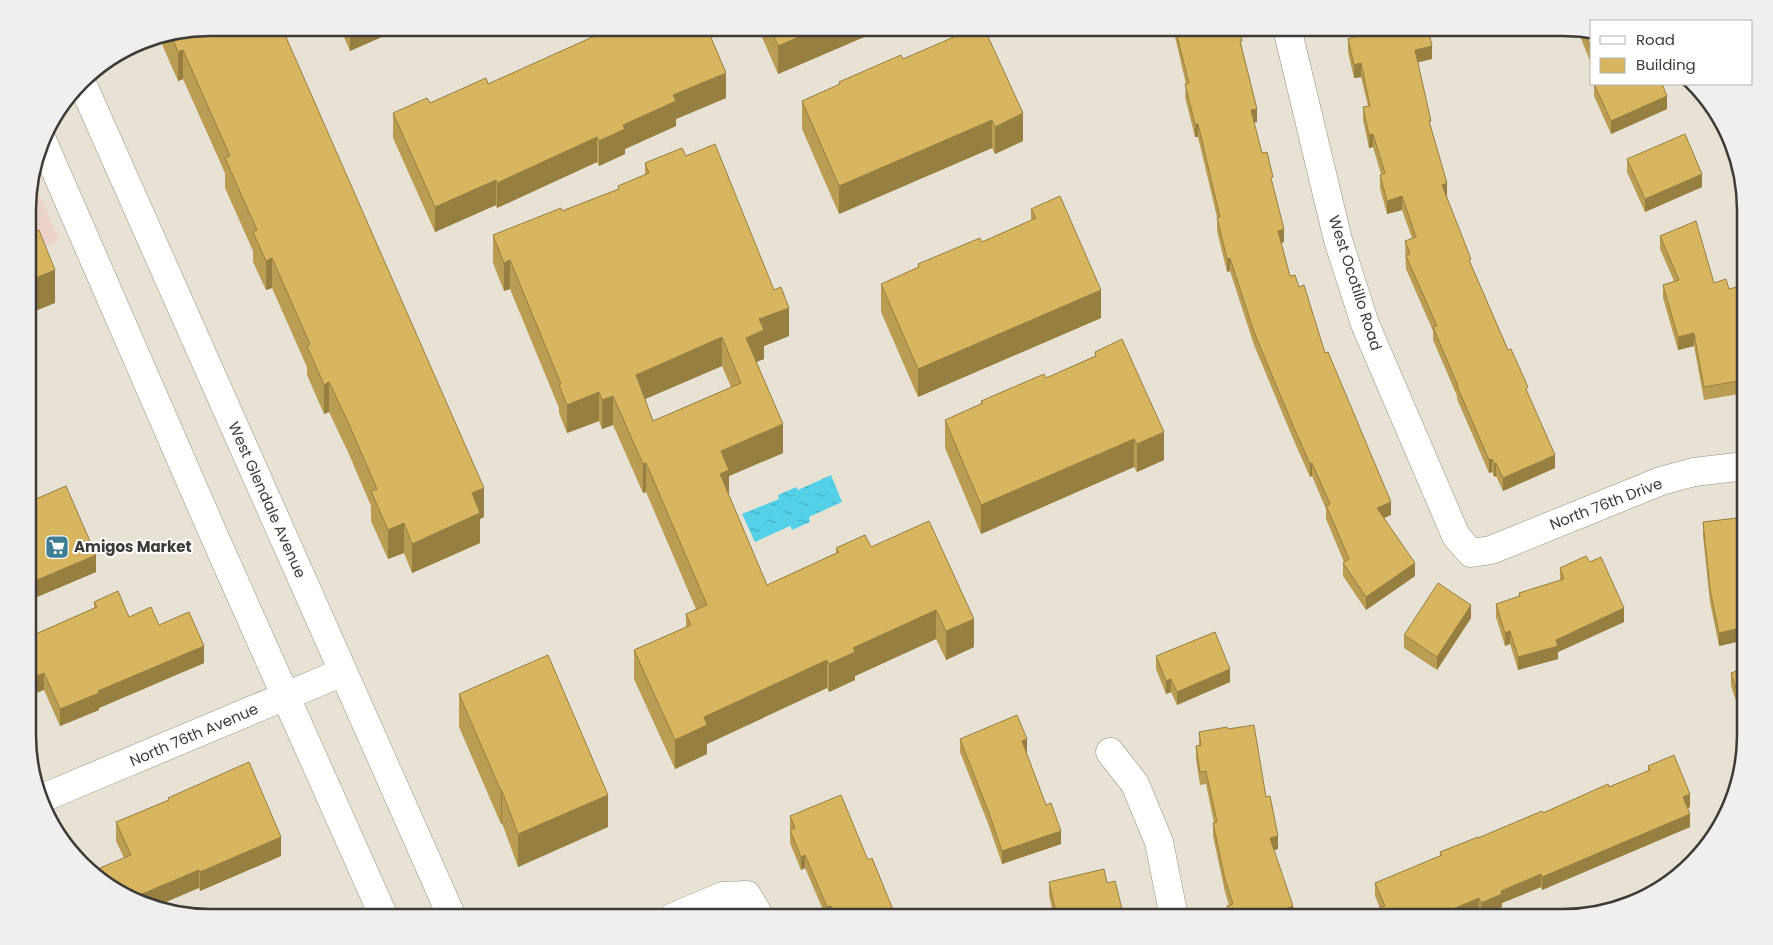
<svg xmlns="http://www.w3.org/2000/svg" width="1773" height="945" font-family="Poppins,sans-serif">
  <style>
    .commercial { fill: #ebd3ca }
    .water { fill: url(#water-ripples) }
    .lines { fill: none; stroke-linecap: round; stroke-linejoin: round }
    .street-casing { stroke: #959083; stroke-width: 29 }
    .secondary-casing { stroke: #959083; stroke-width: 29 }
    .street { stroke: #fff; stroke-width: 28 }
    .secondary { stroke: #fff; stroke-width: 28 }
    .wall { fill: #ba9d52; fill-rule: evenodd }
    .shaded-wall { fill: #977f42 }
    .building { fill: #d8b65f; stroke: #977f42; fill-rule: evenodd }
    .labels { text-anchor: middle; stroke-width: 4; stroke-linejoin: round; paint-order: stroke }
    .street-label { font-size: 15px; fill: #3e3b36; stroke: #fff }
    .poi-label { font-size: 15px; font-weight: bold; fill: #3e3b36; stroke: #fff; text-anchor: start }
    .rim { fill: none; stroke: #3e3b36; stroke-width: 2.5 }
  </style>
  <defs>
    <pattern id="water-ripples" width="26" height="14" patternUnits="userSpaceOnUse" patternTransform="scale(1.25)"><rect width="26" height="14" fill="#54d1e8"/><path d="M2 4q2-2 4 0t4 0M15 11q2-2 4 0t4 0" fill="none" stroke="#47abbd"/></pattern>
  </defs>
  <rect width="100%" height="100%" fill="#e8e2d4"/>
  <path class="commercial" d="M33 180 60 241 28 251V198Z"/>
  <path class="water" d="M831 475 842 502 809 517 810 522 792 530 790 526 755 542 742 514 779 499 778 495 796 487 798 490Z"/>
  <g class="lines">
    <g class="street-casing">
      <path id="street" d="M1287 28 1338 240 1365 324 1456 536 1471 553 1491 550 1661 481 1694 472 1745 466
        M1110 752 1135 784 1159 842 1174 917
        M45 797 343 672
        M673 917 723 896 747 895 760 917"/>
    </g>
    <g class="secondary-casing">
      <path id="secondary" d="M82 83 452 917
        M43 142 216 540 384 917"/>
    </g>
    <use href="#street" class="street"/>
    <use href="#secondary" class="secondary"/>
  </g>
  <path class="wall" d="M211 28 484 517 480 519V543L412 573 404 553 388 559 371 521V506L348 452 329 412 324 414 307 375V367L272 288 266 290 253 262V251L225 188V173L183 79 178 81 161 42V37Z
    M340 28H384V36L350 51Z
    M606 28H707L726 98 676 119V126L625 149V154L599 166 597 162 497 208 496 205 435 232 393 138V113L430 103 488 84 606 31Z
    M758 28H885L778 74Z
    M1173 28H1239L1242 50 1257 122 1254 123 1262 153 1273 187 1284 242 1281 243 1290 276 1299 287 1391 515 1384 518 1415 576 1366 610 1343 576V563L1344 562 1326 519V509L1312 476 1310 477 1294 441 1254 345 1230 271 1227 272 1217 231V217L1198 137H1195L1185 97 1186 84Z
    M1349 28H1428L1432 59 1418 62 1431 129 1447 196V197L1471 265 1508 350 1528 395 1555 468 1503 491 1496 476 1494 477 1492 472 1489 473 1457 399V396L1433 340V331L1406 269 1405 241 1412 238 1402 210 1387 214 1380 188V175L1381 174 1373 147 1369 148 1363 120V107L1368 106 1361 77 1354 78 1348 52V39L1352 38Z
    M1578 31 1592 34V66Z
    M952 33 1023 141 995 154 992 148 839 214 802 129V101L839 85V82L903 59 952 38Z
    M1594 84 1667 109 1611 134 1594 96Z
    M686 156 789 336 764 346V359L756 362 783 453 729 476V497L767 585 836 553V548L871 547 974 647 946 660 936 639 855 676V680L829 692 827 688 707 744V754L675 769 634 679V650L686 627V614L696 609 646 492 643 493 613 425 602 429 599 421 567 433 559 413V408L510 289 504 291 493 263V235L562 211 618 189V186L645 175V163ZM722 366 731 387 653 421 645 399Z
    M1627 159 1702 187 1645 212 1627 172Z
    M1031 209 1101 318 918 397 881 312V284L918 267V264L982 242 1031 220Z
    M1660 236 1714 283 1729 289 1744 285 1745 393 1704 400 1694 346 1678 350 1663 298V285L1674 281 1660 249Z
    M1095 352 1164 460 1137 472 1134 467 981 534 945 448V420L981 404V401L1046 378 1095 356Z
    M29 502 96 572 37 597 36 596 29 599Z
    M1745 517V640L1719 646 1710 602 1703 536V522Z
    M1560 568 1624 622 1558 652V659L1518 670 1510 644 1505 646 1496 617V604L1519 597V593L1560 580Z
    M94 602 129 617 159 625 204 663 99 708V710L60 726 44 690 29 637 94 608Z
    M1471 618 1437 670 1404 648V635Z
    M1156 656 1230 682 1177 705 1171 692 1166 694 1156 669Z
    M1745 668V728L1731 686V673Z
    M459 694 608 827 518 867 502 823 501 824 459 727Z
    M1228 729 1266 797 1278 849 1274 850 1293 917H1227V906L1229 905 1225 892 1213 836V823H1214L1206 784 1200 785 1196 759V746L1199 745V732Z
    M960 739 1027 752 1026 753 1061 844 1002 864 989 826 960 752Z
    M1648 766 1690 807 1688 808 1690 827 1542 890 1541 887 1502 903V907L1481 916 1479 911 1465 917H1380V908L1375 896V883L1440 856V852L1543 813 1648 771Z
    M168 798 281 856 200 891 199 888 124 858 116 841V822L168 800Z
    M790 816 868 860 896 917H826L805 868 801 870 790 843Z
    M1049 882 1107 883 1122 917H1054L1049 895Z"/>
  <path class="shaded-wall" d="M350 28H384V36L350 51Z
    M820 28H885L778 74V46Z
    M1432 46V59L1415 63V50Z
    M183 50V79L178 81V52Z
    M1361 63V77L1354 78V65Z
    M726 73V98L676 119V126L625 149V154L599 166V141L623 125 673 95Z
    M1667 96V109L1611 134V121Z
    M1257 109V122L1251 123V110Z
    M1023 113V141L995 154V127Z
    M992 120V148L839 214V186Z
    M1195 124H1198V137H1195Z
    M1373 134V147L1369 148V135Z
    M597 137V162L497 208V183Z
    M1702 174V187L1645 212V199Z
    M496 180V205L435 232V207Z
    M1447 183V196L1442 198V185Z
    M1402 196V210L1387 214V201Z
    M1284 229V242L1278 244V231Z
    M272 258V288L266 290V261Z
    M1230 258V271L1227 272V259Z
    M510 260V289L504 291V263Z
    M55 270V303L28 314V281Z
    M1101 290V318L918 397V369Z
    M789 308V336L764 346V359L746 366V338L759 319Z
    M1694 333V346L1678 350V337Z
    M722 337V366L636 403V375Z
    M329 382V412L324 414V385Z
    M599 392V421L567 433V405Z
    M613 396V425L602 429V400Z
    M783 424V453L729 476V499L720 474 721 451Z
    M1164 432V460L1137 472V444Z
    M1134 439V467L981 534V505Z
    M1555 455V468L1503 491V478Z
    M1492 459V472L1489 473V460Z
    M646 463V492L643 493V464Z
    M1312 463V476L1310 477V464Z
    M1496 463V476L1494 477V464Z
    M484 488V517L480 519V543L412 573V544L472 493Z
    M1391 502V515L1377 521V508Z
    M404 523V553L388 559V530Z
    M96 555V572L37 597V580Z
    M1415 563V576L1366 610V597Z
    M36 579V596L29 599V582Z
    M1471 605V618L1437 670V657Z
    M1624 608V622L1558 652V659L1518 670V657Z
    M936 610V639L855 676V680L829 692V664L853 648Z
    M974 619V647L946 660V631Z
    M1745 627V640L1719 646V633Z
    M1510 631V644L1505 646V633Z
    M204 646V663L99 708V710L60 726V709L98 691Z
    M827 660V688L707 744V754L675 769V740L704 717Z
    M1230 669V682L1177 705V692Z
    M44 673V690L29 696V679Z
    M1171 679V692L1166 694V681Z
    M1027 739V752L1022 755V741Z
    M501 791H502V823L501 824Z
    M1690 794V807L1683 810V797Z
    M608 795V827L518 867V834Z
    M1690 814V827L1542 890V877Z
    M1061 831V844L1002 864V851Z
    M1278 836V849L1270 851V838Z
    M281 837V856L200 891V872Z
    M805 855V868L801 870V857Z
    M199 870V888L159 905 130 899Z
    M1541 874V887L1502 903V907L1481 916V903L1501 891Z
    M1479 898V911L1465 917H1434Z
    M831 906V917H827V907Z
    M1293 906V917H1288V908Z"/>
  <path class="building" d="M211 28H282L484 488 472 493 480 513 412 544 404 523 388 530 371 491 377 489 348 422 329 382 324 385 307 346 310 344 272 258 266 261 253 232 257 230 225 158 230 156 183 50 178 52 171 35Z
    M607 28H707L726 73 673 95 676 101 623 125 625 129 599 141 597 137 497 183 496 180 435 207 393 113 427 98 430 103 486 78 488 84 608 30Z
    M770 28H820L778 46Z
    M963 28H984L1023 113 995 127 992 120 839 186 802 101 840 84 839 82 901 55 903 59 954 37 952 33Z
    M1175 28H1239L1242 41H1240L1257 109 1251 110 1262 153 1267 152 1273 177 1271 178 1284 229 1278 231 1290 276 1295 275 1299 287 1304 285 1325 353 1328 352 1391 502 1377 508 1415 563 1366 597 1343 563 1349 559 1326 505 1330 504 1312 463 1310 464 1294 428 1254 332 1230 258 1227 259 1217 217H1220L1198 124H1195L1185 84 1189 83Z
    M1352 28H1428L1432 46 1415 50 1431 121H1429L1447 183 1442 185 1471 259 1469 260 1508 350 1511 349 1528 387 1526 389 1555 455 1503 478 1496 463 1494 464 1492 459 1489 460 1457 386H1458L1433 327 1437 326 1406 256 1410 254 1405 241 1416 237 1402 196 1387 201 1380 175 1385 173 1373 134 1369 135 1363 107 1370 106 1361 63 1354 65 1348 39 1354 37Z
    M1584 32 1592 34V53Z
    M1594 84H1662L1667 96 1611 121Z
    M1685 134 1702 174 1645 199 1627 159Z
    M715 144 774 290 781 287 789 308 759 319 764 330 746 338 783 424 721 451 729 470 720 474 767 585 839 552 836 548 865 535 871 547 929 521 974 619 946 631 936 610 853 648 855 652 829 664 827 660 704 717 707 725 675 740 634 650 691 625 686 614 707 605 646 463 643 464 613 396 602 400 599 392 567 405 559 385 561 384 510 260 504 263 493 235 561 208 562 211 619 189 618 186 649 173 645 163 682 148 686 156ZM722 337 741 383 653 421 636 375Z
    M1060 196 1101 290 918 369 881 284 919 267 918 264 980 238 982 242 1036 218 1031 209Z
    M1696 221 1714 283 1726 279 1729 289 1744 285V380L1704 387 1694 333 1678 337 1663 285 1679 280 1660 236Z
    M39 230 55 270 28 281V234Z
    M1122 339 1164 432 1137 444 1134 439 981 505 945 420 983 403 981 401 1044 374 1046 378 1096 356 1095 352Z
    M66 486 96 555 37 580 36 579 29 582V502Z
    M1745 517V627L1719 633 1710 589 1703 522Z
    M1586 556 1590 562 1601 557 1624 608 1556 640 1558 646 1518 657 1510 631 1505 633 1496 604 1520 596 1519 593 1564 579 1560 568Z
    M1438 583 1471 605 1437 657 1404 635Z
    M118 591 129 617 151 607 159 625 189 612 204 646 98 691 99 693 60 709 44 673 29 679V637L97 607 94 602Z
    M1215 632 1230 669 1177 692 1171 679 1166 681 1156 656Z
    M548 655 608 795 518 834 502 791H501L459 694Z
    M1745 668V715L1731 673Z
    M1017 715 1027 739 1022 741 1046 805 1051 803 1061 831 1002 851 989 813 960 739Z
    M1254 725 1266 797 1270 796 1278 836 1270 838 1293 906 1288 908 1291 917H1231L1227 906 1233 904 1225 879 1213 823 1217 822 1206 771 1200 772 1196 746 1201 745 1199 732 1227 727 1228 729Z
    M1674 755 1690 794 1683 797 1690 814 1542 877 1541 874 1501 891 1502 894 1481 903 1479 898 1434 917H1385L1380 907 1385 906 1375 883 1442 855 1440 852 1478 837V838L1542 811 1543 813 1608 784 1609 787 1650 770 1648 766Z
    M249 762 281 837 200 872 199 870 130 899 95 870 131 855 116 822 169 800 168 798Z
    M841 795 868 860 872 858 896 917H836L831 906 827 907 805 855 801 857 790 830 795 828 790 816Z
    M1104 869 1107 883 1115 881 1122 909H1119L1122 917H1057L1049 882Z"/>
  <defs>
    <g id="supermarket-square" transform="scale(1.25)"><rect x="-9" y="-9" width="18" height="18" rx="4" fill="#3e7d92" stroke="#fff"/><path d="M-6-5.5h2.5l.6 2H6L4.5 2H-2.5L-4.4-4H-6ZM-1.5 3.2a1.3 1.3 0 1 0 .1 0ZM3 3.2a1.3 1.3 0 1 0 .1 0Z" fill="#fff"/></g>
  </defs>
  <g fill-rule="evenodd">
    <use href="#supermarket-square" x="57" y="547"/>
  </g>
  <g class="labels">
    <g class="street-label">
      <text transform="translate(1355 283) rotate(72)" y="5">West Ocotillo Road</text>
      <text transform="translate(267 500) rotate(66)" y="5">West Glendale Avenue</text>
      <text transform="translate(1606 504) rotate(-21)" y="5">North 76th Drive</text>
      <text transform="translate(194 735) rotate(-23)" y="5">North 76th Avenue</text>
    </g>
    <g class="poi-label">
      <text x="74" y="552">Amigos Market</text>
    </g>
  </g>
  <path d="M0 0H1773V945H0ZM210 36H1563A174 174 0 0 1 1737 210V735A174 174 0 0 1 1563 909H210A174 174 0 0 1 36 735V210A174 174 0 0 1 210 36Z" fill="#f0efef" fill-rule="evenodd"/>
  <path class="rim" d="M210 36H1563A174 174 0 0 1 1737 210V735A174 174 0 0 1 1563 909H210A174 174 0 0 1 36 735V210A174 174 0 0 1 210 36Z"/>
  <rect x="1590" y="20" width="162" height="65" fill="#ffffff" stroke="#b2b1af"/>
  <rect x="1600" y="36" width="25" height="8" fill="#ffffff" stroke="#b2b1af"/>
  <text x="1636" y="45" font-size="15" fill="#3e3b36">Road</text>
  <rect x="1600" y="58" width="25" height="15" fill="#d8b65f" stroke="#b2b1af"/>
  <text x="1636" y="70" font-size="15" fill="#3e3b36">Building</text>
</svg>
